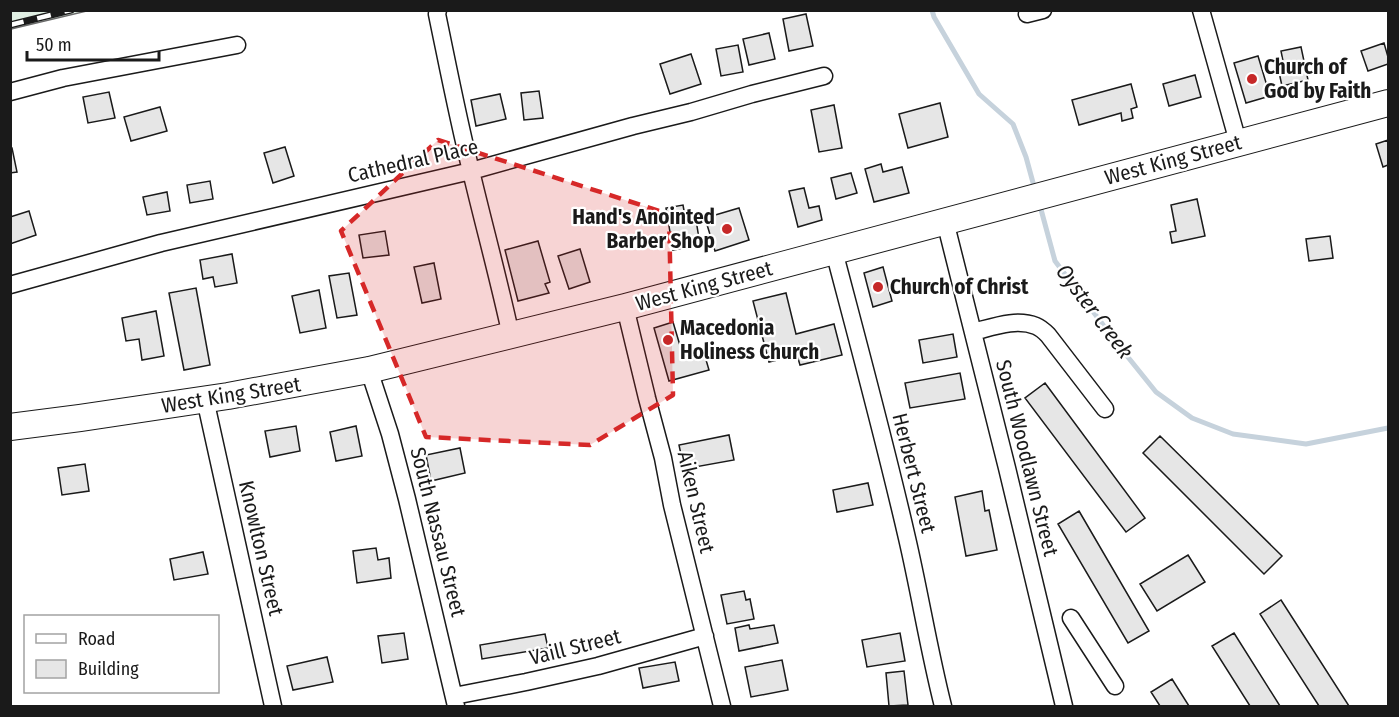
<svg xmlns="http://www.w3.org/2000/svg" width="1399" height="717" font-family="'Fira Sans Condensed',sans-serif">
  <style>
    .green { fill: #e0efe3; stroke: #6a6a6a; stroke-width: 1.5 }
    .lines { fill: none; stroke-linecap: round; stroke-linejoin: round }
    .stream { stroke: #c6d2dc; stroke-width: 5 }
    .building { fill: #e6e6e6; stroke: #1a1a1a; stroke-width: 1.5 }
    .minor-casing { stroke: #1a1a1a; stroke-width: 19 }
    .primary-casing { stroke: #1a1a1a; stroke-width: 28 }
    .minor { stroke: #fff; stroke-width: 16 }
    .primary { stroke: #fff; stroke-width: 26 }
    .rail-casing { stroke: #1a1a1a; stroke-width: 7 }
    .rail { stroke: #fff; stroke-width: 4.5; stroke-dasharray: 14; stroke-linecap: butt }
    .marked { fill: #d62828; fill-opacity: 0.2; stroke: #d62828; stroke-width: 4.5; stroke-dasharray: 12 8; stroke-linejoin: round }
    .poi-dot { fill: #c62828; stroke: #fff; stroke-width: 2 }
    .labels { text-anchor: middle; stroke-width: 4.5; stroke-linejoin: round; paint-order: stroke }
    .poi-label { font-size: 21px; font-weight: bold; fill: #1a1a1a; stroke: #fff; text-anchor: start }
    .street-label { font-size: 21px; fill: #1a1a1a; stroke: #fff }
    .water-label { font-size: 22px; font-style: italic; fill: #1a1a1a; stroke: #fff }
  </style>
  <rect width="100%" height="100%" fill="#fff"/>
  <path class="green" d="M11 10H87V11L11 29Z"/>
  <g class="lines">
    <path class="stream" d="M932 10 934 17 979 94 1013 124 1026 157 1035 190
      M1039 202 1055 261 1119 346 1156 392 1192 418 1233 434 1306 444 1388 428"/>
  </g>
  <path class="building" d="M806 14 813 46 789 51 783 19Z
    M769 33 775 59 749 65 743 39Z
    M1384 43 1388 57V64L1368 71 1361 51Z
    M738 45 743 72 721 76 716 49Z
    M1301 47 1308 80 1282 86 1277 63 1283 61 1281 51Z
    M691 54 701 84 670 94 660 64Z
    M1258 56 1270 96 1246 103 1234 63Z
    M1195 75 1201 97 1169 106 1163 84Z
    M1131 84 1137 107 1131 109 1133 118 1122 121 1121 113 1079 125 1072 100Z
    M539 91 543 118 524 120 521 93Z
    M109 92 115 118 88 123 83 97Z
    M500 94 506 119 476 126 471 100Z
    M940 103 948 137 908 148 899 114Z
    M834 105 842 148 819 152 811 110Z
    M160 107 167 131 131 141 124 117Z
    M1388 140V165L1383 167 1376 144Z
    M285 147 294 176 273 183 264 153Z
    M10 148H12L17 172 10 173Z
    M881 164 883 172 902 167 909 193 874 202 865 169Z
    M851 173 857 193 836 199 831 178Z
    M210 181 213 199 190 203 187 185Z
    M804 188 809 208 819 206 822 220 798 227 789 191Z
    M167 192 170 211 147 215 143 197Z
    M1197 199 1205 236 1172 243 1170 232 1176 231 1171 205Z
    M683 205 686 222 696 220 700 245 673 250 666 208Z
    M739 208 749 240 715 251 705 218Z
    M29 211 36 235 10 244V217Z
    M385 231 389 255 363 258 359 235Z
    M1330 236 1333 258 1309 261 1306 239Z
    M538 241 550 282 545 284 549 293 518 301 505 250Z
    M580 249 590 282 569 289 558 256Z
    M232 254 237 283 215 287 213 277 203 279 200 260Z
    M434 263 441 299 422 303 414 267Z
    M883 267 892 301 873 307 864 273Z
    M349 273 357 315 337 318 329 276Z
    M196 288 210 365 184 370 169 293Z
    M319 290 326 328 300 333 292 296Z
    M786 293 796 334 834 324 842 355 800 365 797 355 769 362 753 301Z
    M156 311 164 356 142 360 139 339 126 341 122 318Z
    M673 322 684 359 704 353 709 370 669 381 654 328Z
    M953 334 957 357 923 363 919 340Z
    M960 373 965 399 910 408 905 383Z
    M1045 383 1145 518 1126 532 1025 398Z
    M296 426 300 451 270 457 265 431Z
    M356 426 362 456 336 461 330 432Z
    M729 435 734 460 684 469 679 445Z
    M1160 436 1282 556 1264 574 1143 453Z
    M460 448 465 473 431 481 426 455Z
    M85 464 89 491 62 495 58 468Z
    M868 483 873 505 837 512 833 490Z
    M982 491 985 511 989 510 997 550 966 556 955 497Z
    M1079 511 1149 631 1128 643 1058 524Z
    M376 548 378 560 389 558 391 578 357 583 353 551Z
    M203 552 208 574 174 580 170 559Z
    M1188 555 1205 582 1157 611 1140 584Z
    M744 591 746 600 750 599 754 619 727 624 721 595Z
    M1281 600 1349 706H1319L1260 614Z
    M749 625 750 629 774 625 778 643 739 651 735 628Z
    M404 633 408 659 382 663 378 636Z
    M900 633 905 661 867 667 862 640Z
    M1234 633 1280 706H1250L1212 646Z
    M545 634 548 648 482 659 480 645Z
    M327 657 333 682 293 690 287 666Z
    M782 660 788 690 751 697 745 667Z
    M675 662 679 681 643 688 639 668Z
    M904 671 908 705 889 706 886 673Z
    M1172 679 1189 706H1160L1151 692Z"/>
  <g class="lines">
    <g class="minor-casing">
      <path id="minor" d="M438 10 437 14C448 67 458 119 471 171 484 226 499 280 511 336
        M1201 10 1238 142
        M1027 14 1043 10
        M10 92 63 78 237 45
        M945 221 1007 468 1064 706
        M834 251C859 346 885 442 907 538 920 594 929 651 943 706
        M10 285 161 243 471 171 633 126 691 112 752 94 824 76
        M625 307 647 398 663 458 672 505 722 706
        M973 332C993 327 1016 318 1036 326 1041 328 1045 332 1048 335L1105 409
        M369 370 390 434 407 499 456 706
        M205 399 273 706
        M1071 618 1115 686
        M454 696 526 682 598 666 705 636"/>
    </g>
    <g class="primary-casing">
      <path id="primary" d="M10 427 80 418 228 396 369 370 625 307 1388 103"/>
    </g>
    <use href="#minor" class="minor"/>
    <use href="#primary" class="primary"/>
    <g class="rail-casing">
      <path id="rail" d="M10 25 71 10"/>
    </g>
    <use href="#rail" class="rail"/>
  </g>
  <path class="marked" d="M438 140 669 214 673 395 590 445 426 437 341 231Z"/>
  <g class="poi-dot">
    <circle cx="1252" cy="79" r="6"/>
    <circle cx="727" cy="229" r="6"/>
    <circle cx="878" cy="287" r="6"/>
    <circle cx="668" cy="340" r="6"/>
  </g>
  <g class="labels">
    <g class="poi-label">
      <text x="1264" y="74">Church of<tspan x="1264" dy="24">God by Faith</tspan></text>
      <text x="715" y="224" text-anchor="end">Hand's Anointed<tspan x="715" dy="24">Barber Shop</tspan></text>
      <text x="890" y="294">Church of Christ</text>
      <text x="680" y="335">Macedonia<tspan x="680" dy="24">Holiness Church</tspan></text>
    </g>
    <g class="street-label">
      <text transform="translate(1173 160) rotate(-15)" y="7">West King Street</text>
      <text transform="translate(413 161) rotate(-13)" y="7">Cathedral Place</text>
      <text transform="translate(704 286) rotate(-15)" y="7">West King Street</text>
      <text transform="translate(231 395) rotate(-9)" y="7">West King Street</text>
      <text transform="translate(1027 458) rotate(76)" y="7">South Woodlawn Street</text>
      <text transform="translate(914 473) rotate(76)" y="7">Herbert Street</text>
      <text transform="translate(696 502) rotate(77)" y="7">Aiken Street</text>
      <text transform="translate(438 532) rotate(76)" y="7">South Nassau Street</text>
      <text transform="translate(261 548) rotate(77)" y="7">Knowlton Street</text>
      <text transform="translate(575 647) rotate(-14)" y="7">Vaill Street</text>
    </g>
    <g class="water-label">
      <text transform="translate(1095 311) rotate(53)" y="8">Oyster Creek</text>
    </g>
  </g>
  <rect width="1399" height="717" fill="none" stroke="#1a1a1a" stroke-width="24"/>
  <rect x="24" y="615" width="195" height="78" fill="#ffffff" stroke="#a3a3a3" stroke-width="1.5"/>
  <rect x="36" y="634" width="30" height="9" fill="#ffffff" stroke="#a3a3a3" stroke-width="1.5"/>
  <text x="78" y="645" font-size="18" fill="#1a1a1a">Road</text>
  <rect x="36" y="660" width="30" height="18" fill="#e6e6e6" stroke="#a3a3a3" stroke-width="1.5"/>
  <text x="78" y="675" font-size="18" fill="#1a1a1a">Building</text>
  <path d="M27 51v9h132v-9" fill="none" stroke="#1a1a1a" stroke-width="3"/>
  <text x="36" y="51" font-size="18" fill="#1a1a1a" stroke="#ffffff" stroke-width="4.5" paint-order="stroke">50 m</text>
</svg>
